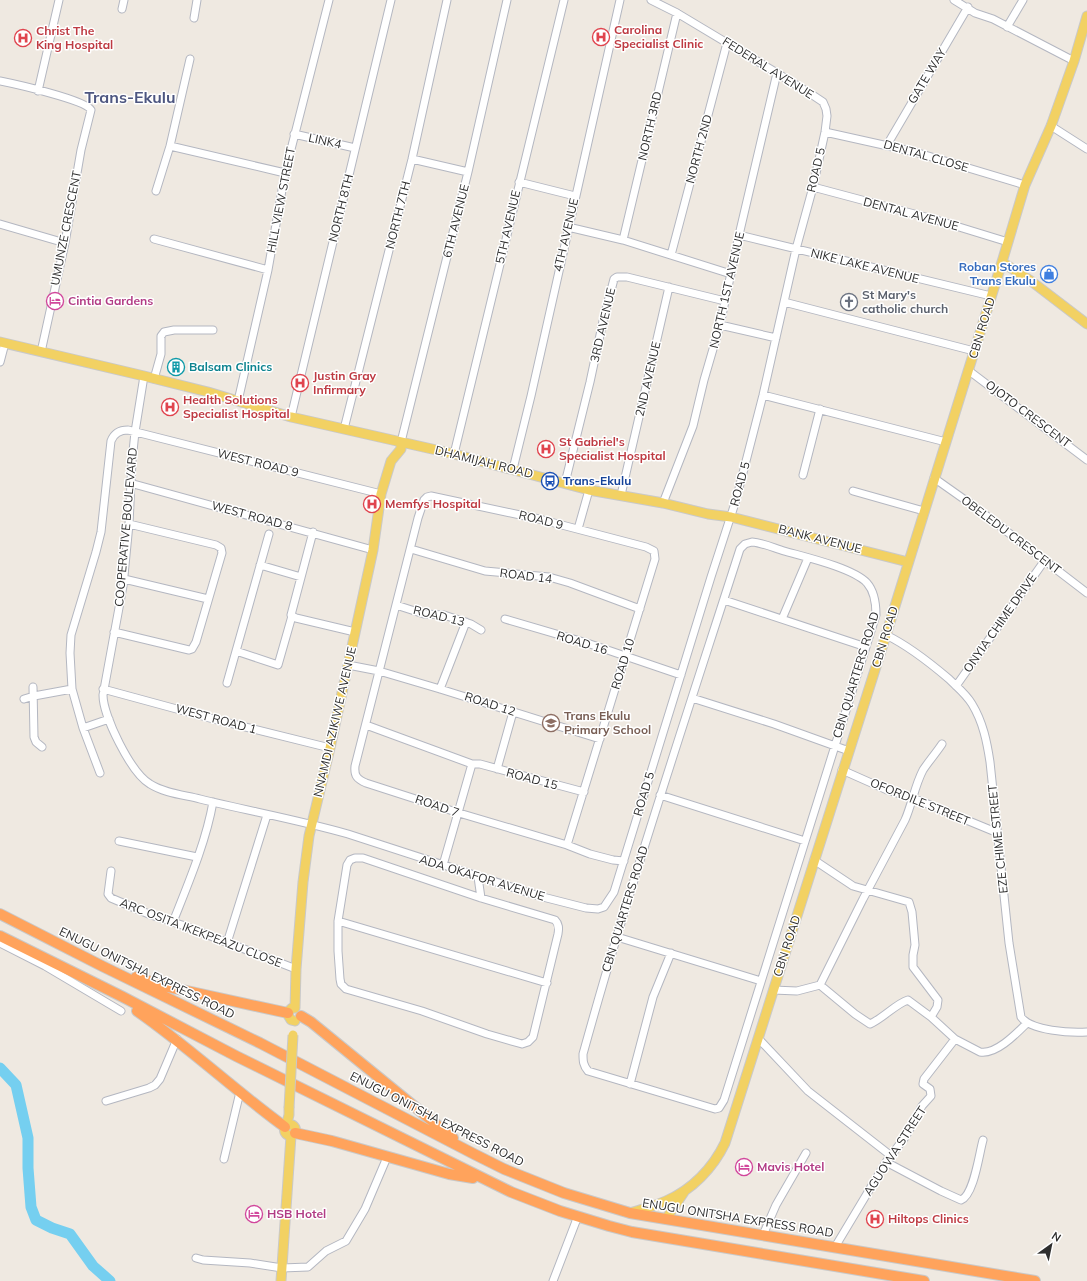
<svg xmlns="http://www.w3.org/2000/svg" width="1087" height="1281" font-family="Mulish,sans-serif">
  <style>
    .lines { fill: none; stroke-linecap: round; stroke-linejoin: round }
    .river { stroke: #75cff0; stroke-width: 11 }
    .minor-casing { stroke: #b4b7c1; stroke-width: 9 }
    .major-casing { stroke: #c9c9c9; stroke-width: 11 }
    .highway-casing { stroke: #c9c9c9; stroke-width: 12 }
    .minor { stroke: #fff; stroke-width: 7 }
    .major { stroke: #f2d163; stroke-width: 9 }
    .highway { stroke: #ffa35c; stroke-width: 10 }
    .major-bridge-casing { stroke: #c9c9c9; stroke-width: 11; stroke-linecap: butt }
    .major-bridge { stroke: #f2d163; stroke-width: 9 }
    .labels { text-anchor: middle; stroke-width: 3; stroke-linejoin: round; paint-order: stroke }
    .health-label { font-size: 12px; font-weight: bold; fill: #be3a42; stroke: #fff; text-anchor: start }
    .street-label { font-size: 12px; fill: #2e2e2e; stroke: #fff }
    .shop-label { font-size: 12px; font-weight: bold; fill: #366cbe; stroke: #fff; text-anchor: end }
    .worship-label { font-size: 12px; font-weight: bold; fill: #5b616d; stroke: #fff; text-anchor: start }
    .hotel-label { font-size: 12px; font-weight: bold; fill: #b23c85; stroke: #fff; text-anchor: start }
    .culture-label { font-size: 12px; font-weight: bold; fill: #0d838f; stroke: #fff; text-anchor: start }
    .transit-label { font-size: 12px; font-weight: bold; fill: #164399; stroke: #fff; text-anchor: start }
    .education-label { font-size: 12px; font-weight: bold; fill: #785e54; stroke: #fff; text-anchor: start }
    .district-label { font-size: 16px; font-weight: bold; fill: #4d5680; stroke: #fff }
  </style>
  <rect width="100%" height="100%" fill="#efe9e1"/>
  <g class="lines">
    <path class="river" d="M0 1068 16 1085 28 1138V1168L31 1207 36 1220 52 1228 70 1234 93 1266 110 1281"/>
    <g class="minor-casing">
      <path id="minor" d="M954 0 975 13 993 19 1074 61
        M122 9 124 0
        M194 18 197 0
        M1007 27 1023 0
        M0 81C15 84 86 100 91 110L81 150 65 243 41 352
        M38 91 59 0
        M1051 126 1087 149
        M825 132 915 152 1025 185
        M294 134 355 148
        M887 145 968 7
        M170 146 285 173
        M412 159 468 172
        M519 182 575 196
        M813 187 933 219 1008 242
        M156 191 170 146 190 59
        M0 224 65 243
        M568 227 623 240 731 274
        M739 235 991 296
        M154 239 268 270
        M623 240 677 13
        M671 255 727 43
        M784 302 974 351
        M720 325 776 338
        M0 362 5 343
        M968 370 1087 460
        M144 376 135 432 132 461 129 524 123 586 103 695C103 716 131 773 150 784 164 793 184 795 200 799 249 811 299 820 348 834L539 896 586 908 598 909 604 907 614 892 711 577 736 500 763 395 796 249 813 187 825 132 827 116 826 109 823 102 811 94 777 73 677 13 651 0
        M154 379 161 354V336L164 332 174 330H213
        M763 395 946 442
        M238 401 268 270 285 173 329 0
        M291 417 391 0
        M344 429 412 159 447 0
        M401 442 468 172 507 0
        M454 454 564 0
        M513 469 531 396 620 0
        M803 475 820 409
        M934 478 975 507 1087 593
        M130 483 373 550
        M565 483 590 382 603 321 614 279 617 277H627L725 301
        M853 491 924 511
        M621 495 669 287
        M663 503 693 426 704 380 720 325 739 235 777 73
        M578 529 589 490
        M313 532 291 615 296 618 355 632
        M752 542C763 543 774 548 784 551 805 557 853 568 867 583 875 592 876 604 876 615L724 1100 719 1108 715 1109 588 1071C583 1065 583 1061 583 1054 630 884 686 717 740 549L745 544Z
        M411 549 485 571 549 577 570 583 640 609
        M260 565 301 577
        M124 579 208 599
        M724 600 866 647
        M396 605 424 614 444 615 471 624 481 630
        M505 619 587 643 681 675
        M782 619 808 558
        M114 632 189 650 192 649 196 642 222 553 221 548 216 545 129 524
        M886 635C909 646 929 662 949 679 957 687 966 694 972 704 983 722 987 742 990 762L1009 943 1021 1017C1031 1031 1071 1033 1087 1032
        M236 651 278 665 292 616
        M348 665 379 671 440 689 600 739
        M227 683 269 534
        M956 686 1045 560
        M33 687 34 737 36 742 42 747
        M72 689 70 653 71 635 96 552 101 532 111 441C114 433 120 430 128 430L381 494
        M103 689 217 720 330 748
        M440 689 466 622
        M692 698 774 724 849 751
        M24 699 34 696 72 689 83 728 100 773
        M366 725 472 764H480L584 792
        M83 728 109 719
        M497 769 513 712
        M842 770 887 790 913 798 998 833
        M660 795 805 841
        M119 841 197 857
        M567 845 655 559 654 551 646 547 539 519 431 496 427 497 424 500 418 518 355 766C354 776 357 779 366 783L459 813 567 845 590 854 613 860 624 861
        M355 858H363L481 898 555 920C559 924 559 928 558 934L533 1037 528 1042 522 1044 487 1034 422 1011 346 989 341 984 340 979 338 951V921L347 865 350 860Z
        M814 860 853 886 909 902 912 912 915 945 913 955V967L938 1000 937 1007 931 1017
        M443 865 472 764
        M111 871 108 894 111 898 151 915 182 925 296 969
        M478 877 481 898
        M338 921 547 983
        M173 922C188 884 206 842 213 802
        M617 937 761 981
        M0 943 45 966 121 1011
        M227 943 267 815
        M820 985 863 899 905 820C912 804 915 785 923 770 929 761 936 753 942 744
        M820 985 855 1014 870 1024C882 1019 897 1003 908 1000L931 1017 955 1039 980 1052C996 1055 1017 1033 1027 1023
        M773 990 797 991 820 985
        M758 1038 808 1091 890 1155
        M630 1084 653 997 671 953
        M106 1101 149 1088 155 1085 160 1079 177 1039
        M224 1159 240 1092
        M886 1162 941 1191 961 1200C974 1195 979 1154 983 1140
        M763 1235 776 1205 806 1153
        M835 1247 886 1162 906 1136 922 1106 931 1096 930 1089 923 1084 924 1079 955 1039
        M196 1258 203 1260 250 1263 282 1268 308 1267 326 1251 346 1241 365 1209 385 1162
        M553 1281 578 1216"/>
    </g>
    <g class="major-casing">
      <path id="major" d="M1002 262 1031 281 1087 324
        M0 342 144 376 208 392 291 417 454 454 589 490 663 503 708 514 731 517 908 562
        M292 1008 289 1011 288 1015 291 1020 295 1021
        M295 1008 296 969 303 882 309 836 330 748 373 550 381 494 391 461 401 449V442
        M284.5 1130a5.5 5.5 0 1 1 11 0a5.5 5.5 0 1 1-11 0Z
        M286 1126 289 1115V1108
        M630 1213C642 1209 654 1206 666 1201 692 1190 713 1168 725 1143L886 635 1002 262 1025 185 1051 126 1074 61 1087 16
        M666 1219 684 1192
        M281 1281 291 1136"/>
    </g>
    <g class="highway-casing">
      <path id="highway" d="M0 914 102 966 260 1043 474 1154 504 1169 564 1193 630 1213 1035 1281
        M0 936 123 997 236 1056 511 1192 560 1211 609 1226 632 1232 924 1281
        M136 977 164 986 288 1013
        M137 1011C189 1047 234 1090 285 1127
        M301 1016 311 1022 453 1138
        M295 1133 332 1141 449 1174 473 1178"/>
    </g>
    <use href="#minor" class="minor"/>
    <use href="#major" class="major"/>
    <use href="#highway" class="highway"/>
    <g class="major-bridge-casing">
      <path id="major-bridge" d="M289 1108 293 1035"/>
    </g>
    <use href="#major-bridge" class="major-bridge"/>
  </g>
  <defs>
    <g id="hospital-ring" transform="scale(0.9)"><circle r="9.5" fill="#fff" stroke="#e0444e" stroke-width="1.5"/><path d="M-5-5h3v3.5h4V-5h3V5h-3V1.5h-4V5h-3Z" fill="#e0444e"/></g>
    <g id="shop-ring" transform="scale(0.9)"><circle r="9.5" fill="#fff" stroke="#3f7fe0" stroke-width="1.5"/><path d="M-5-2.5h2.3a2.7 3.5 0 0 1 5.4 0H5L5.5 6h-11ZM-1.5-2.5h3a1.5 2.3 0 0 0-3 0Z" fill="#3f7fe0"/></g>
    <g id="hotel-ring" transform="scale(0.9)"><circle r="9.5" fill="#fff" stroke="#d1479c" stroke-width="1.5"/><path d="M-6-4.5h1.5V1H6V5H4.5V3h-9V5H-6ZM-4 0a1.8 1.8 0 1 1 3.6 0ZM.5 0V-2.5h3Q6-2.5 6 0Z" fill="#d1479c"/></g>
    <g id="church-ring" transform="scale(0.9)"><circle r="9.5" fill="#fff" stroke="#6b7280" stroke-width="1.5"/><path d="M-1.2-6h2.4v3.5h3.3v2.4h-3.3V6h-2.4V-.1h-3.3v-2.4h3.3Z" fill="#6b7280"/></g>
    <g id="building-ring" transform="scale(0.9)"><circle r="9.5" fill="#fff" stroke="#0f9aa8" stroke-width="1.5"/><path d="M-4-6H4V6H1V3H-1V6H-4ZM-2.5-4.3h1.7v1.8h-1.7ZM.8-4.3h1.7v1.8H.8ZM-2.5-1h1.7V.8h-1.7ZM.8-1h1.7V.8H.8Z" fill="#0f9aa8"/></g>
    <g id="bus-ring" transform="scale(0.9)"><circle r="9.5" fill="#fff" stroke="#1a4fb4" stroke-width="1.5"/><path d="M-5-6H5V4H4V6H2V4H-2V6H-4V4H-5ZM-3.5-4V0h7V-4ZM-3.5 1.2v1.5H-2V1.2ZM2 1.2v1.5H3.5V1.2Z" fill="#1a4fb4"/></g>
    <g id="school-ring" transform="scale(0.9)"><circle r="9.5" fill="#fff" stroke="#8d6e63" stroke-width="1.5"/><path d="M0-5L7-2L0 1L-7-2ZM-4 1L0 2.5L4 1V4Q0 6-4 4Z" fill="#8d6e63"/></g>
  </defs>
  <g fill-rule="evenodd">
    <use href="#hospital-ring" x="601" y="37"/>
    <use href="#hospital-ring" x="23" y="38"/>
    <use href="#shop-ring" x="1049" y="274"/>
    <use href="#hotel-ring" x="55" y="301"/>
    <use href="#church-ring" x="849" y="302"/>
    <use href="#building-ring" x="176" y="367"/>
    <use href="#hospital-ring" x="300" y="383"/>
    <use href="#hospital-ring" x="170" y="407"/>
    <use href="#hospital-ring" x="546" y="449"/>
    <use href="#bus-ring" x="550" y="481"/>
    <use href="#hospital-ring" x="372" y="504"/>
    <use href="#school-ring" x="551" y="723"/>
    <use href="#hotel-ring" x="744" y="1167"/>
    <use href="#hotel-ring" x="254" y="1214"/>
    <use href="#hospital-ring" x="875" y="1219"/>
  </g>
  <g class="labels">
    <g class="health-label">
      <text x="614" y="34">Carolina<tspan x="614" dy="14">Specialist Clinic</tspan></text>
      <text x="36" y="35">Christ The<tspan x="36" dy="14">King Hospital</tspan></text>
      <text x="313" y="380">Justin Gray<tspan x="313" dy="14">Infirmary</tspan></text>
      <text x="183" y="404">Health Solutions<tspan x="183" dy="14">Specialist Hospital</tspan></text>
      <text x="559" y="446">St Gabriel's<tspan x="559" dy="14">Specialist Hospital</tspan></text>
      <text x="385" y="508">Memfys Hospital</text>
      <text x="888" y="1223">Hiltops Clinics</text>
    </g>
    <g class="street-label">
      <text transform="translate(768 68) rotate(32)" y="4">FEDERAL AVENUE</text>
      <text transform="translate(927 76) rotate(-59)" y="4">GATE WAY</text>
      <text transform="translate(650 126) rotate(-77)" y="4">NORTH 3RD</text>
      <text transform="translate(325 141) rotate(12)" y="4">LINK4</text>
      <text transform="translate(699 149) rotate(-75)" y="4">NORTH 2ND</text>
      <text transform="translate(926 156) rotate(16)" y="4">DENTAL CLOSE</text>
      <text transform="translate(816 170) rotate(-77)" y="4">ROAD 5</text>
      <text transform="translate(281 200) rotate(-79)" y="4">HILL VIEW STREET</text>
      <text transform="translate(341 208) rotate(-76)" y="4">NORTH 8TH</text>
      <text transform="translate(911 214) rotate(15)" y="4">DENTAL AVENUE</text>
      <text transform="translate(398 215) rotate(-76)" y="4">NORTH 7TH</text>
      <text transform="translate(456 221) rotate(-76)" y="4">6TH AVENUE</text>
      <text transform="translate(508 227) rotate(-77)" y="4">5TH AVENUE</text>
      <text transform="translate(66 228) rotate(-79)" y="4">UMUNZE CRESCENT</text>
      <text transform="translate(566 235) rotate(-77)" y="4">4TH AVENUE</text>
      <text transform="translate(865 266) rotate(14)" y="4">NIKE LAKE AVENUE</text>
      <text transform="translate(727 290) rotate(-77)" y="4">NORTH 1ST AVENUE</text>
      <text transform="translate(603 325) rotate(-77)" y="4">3RD AVENUE</text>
      <text transform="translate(982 328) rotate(-73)" y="4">CBN ROAD</text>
      <text transform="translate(648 379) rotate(-77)" y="4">2ND AVENUE</text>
      <text transform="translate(1028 414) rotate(37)" y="4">OJOTO CRESCENT</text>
      <text transform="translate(484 462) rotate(14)" y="4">DHAMIJAH ROAD</text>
      <text transform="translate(258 463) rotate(14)" y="4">WEST ROAD 9</text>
      <text transform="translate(740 484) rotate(-75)" y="4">ROAD 5</text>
      <text transform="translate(252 516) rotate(15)" y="4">WEST ROAD 8</text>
      <text transform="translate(541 520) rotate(14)" y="4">ROAD 9</text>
      <text transform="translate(126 527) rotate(-85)" y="4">COOPERATIVE BOULEVARD</text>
      <text transform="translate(1011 535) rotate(37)" y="4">OBELEDU CRESCENT</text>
      <text transform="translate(820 539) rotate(14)" y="4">BANK AVENUE</text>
      <text transform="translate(526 576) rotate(7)" y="4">ROAD 14</text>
      <text transform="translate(439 616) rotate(14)" y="4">ROAD 13</text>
      <text transform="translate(1000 623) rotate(-55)" y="4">ONYIA CHIME DRIVE</text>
      <text transform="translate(885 637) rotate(-73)" y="4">CBN ROAD</text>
      <text transform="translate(582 643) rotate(17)" y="4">ROAD 16</text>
      <text transform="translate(623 664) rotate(-73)" y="4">ROAD 10</text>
      <text transform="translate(856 675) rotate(-73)" y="4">CBN QUARTERS ROAD</text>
      <text transform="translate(490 704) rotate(18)" y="4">ROAD 12</text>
      <text transform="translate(216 719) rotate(15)" y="4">WEST ROAD 1</text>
      <text transform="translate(335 722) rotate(-77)" y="4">NNAMDI AZIKIWE AVENUE</text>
      <text transform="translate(532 779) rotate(15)" y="4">ROAD 15</text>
      <text transform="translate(644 794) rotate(-73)" y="4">ROAD 5</text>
      <text transform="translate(920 802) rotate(22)" y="4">OFORDILE STREET</text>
      <text transform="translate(437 806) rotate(19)" y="4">ROAD 7</text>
      <text transform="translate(998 839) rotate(-96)" y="4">EZE CHIME STREET</text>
      <text transform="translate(482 878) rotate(17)" y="4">ADA OKAFOR AVENUE</text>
      <text transform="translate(625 909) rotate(-73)" y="4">CBN QUARTERS ROAD</text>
      <text transform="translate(201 933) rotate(21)" y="4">ARC OSITA IKEKPEAZU CLOSE</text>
      <text transform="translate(787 946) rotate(-72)" y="4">CBN ROAD</text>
      <text transform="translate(147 973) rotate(26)" y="4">ENUGU ONITSHA EXPRESS ROAD</text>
      <text transform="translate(437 1119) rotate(27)" y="4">ENUGU ONITSHA EXPRESS ROAD</text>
      <text transform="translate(895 1151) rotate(-57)" y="4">AGUOWA STREET</text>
      <text transform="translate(738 1218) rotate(9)" y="4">ENUGU ONITSHA EXPRESS ROAD</text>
    </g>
    <g class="shop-label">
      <text x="1036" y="271">Roban Stores<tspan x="1036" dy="14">Trans Ekulu</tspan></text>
    </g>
    <g class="worship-label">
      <text x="862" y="299">St Mary's<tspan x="862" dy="14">catholic church</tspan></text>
    </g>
    <g class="hotel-label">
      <text x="68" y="305">Cintia Gardens</text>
      <text x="757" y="1171">Mavis Hotel</text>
      <text x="267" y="1218">HSB Hotel</text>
    </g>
    <g class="culture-label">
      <text x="189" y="371">Balsam Clinics</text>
    </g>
    <g class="transit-label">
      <text x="563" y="485">Trans-Ekulu</text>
    </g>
    <g class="education-label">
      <text x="564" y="720">Trans Ekulu<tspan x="564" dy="14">Primary School</tspan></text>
    </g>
    <g class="district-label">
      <text x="130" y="103">Trans-Ekulu</text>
    </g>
  </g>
  <g transform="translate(1051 1245) rotate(33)" stroke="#ffffff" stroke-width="3" paint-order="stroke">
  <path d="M0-3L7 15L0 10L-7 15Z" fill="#2e2e2e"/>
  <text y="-6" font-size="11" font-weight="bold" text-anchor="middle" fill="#2e2e2e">N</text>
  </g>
</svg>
